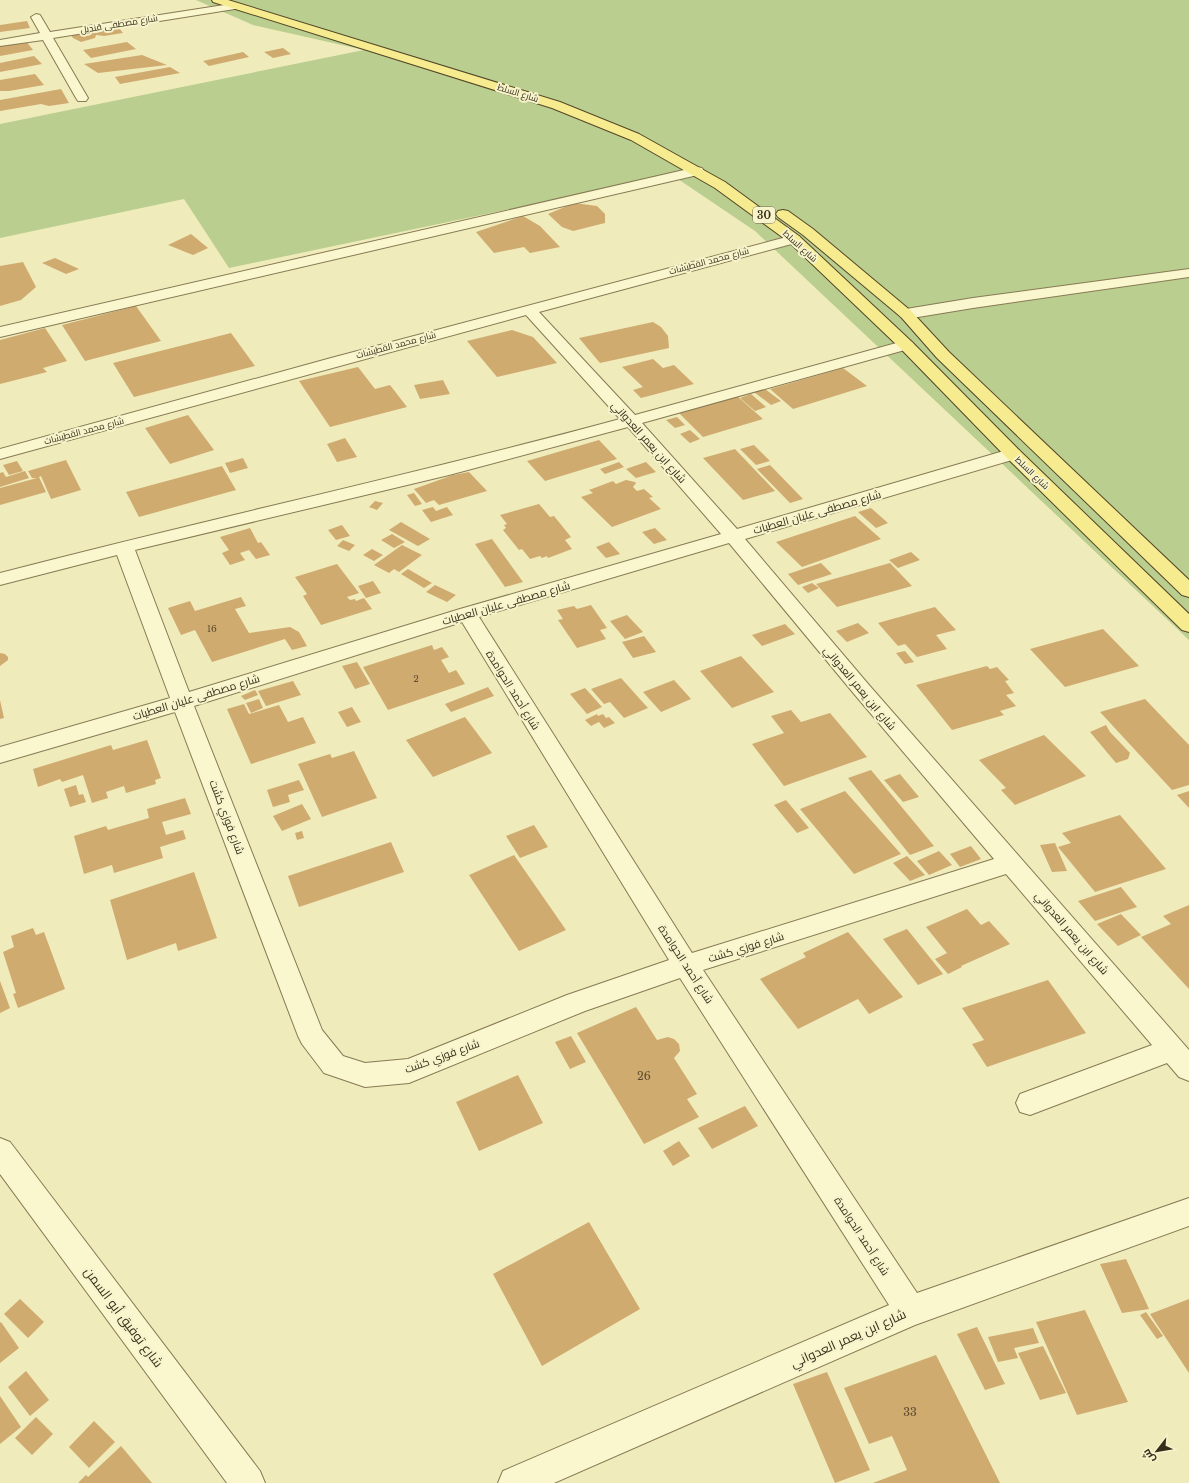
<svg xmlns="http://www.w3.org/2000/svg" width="1189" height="1483" font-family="'Libre Baskerville',Cairo,serif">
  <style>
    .green { fill: #b9ce8f }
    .building { fill: #d0ab6f }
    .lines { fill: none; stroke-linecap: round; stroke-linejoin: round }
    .minor-casing { stroke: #877a54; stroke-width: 2 }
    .major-casing { stroke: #544629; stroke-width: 2 }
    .minor { fill: #faf6ce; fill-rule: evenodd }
    .major { fill: #f6ec8f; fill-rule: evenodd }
    .labels { text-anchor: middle; stroke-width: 4; stroke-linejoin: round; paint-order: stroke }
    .far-street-label { font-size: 9px; fill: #362d1a; stroke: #f7f3cb }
    .number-label { font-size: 9px; fill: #5c4c2f }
    .shield { fill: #f7f3cb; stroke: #70684f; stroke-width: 1 }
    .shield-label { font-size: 10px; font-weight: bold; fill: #362d1a }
    .street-label { font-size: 11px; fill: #362d1a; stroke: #f7f3cb }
    .near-number-label { font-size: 11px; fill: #5c4c2f }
    .near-street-label { font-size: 13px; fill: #362d1a; stroke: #f7f3cb }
  </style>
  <rect width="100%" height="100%" fill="#f0ebbb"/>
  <path class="green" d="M196 0H1189V640L755 231 672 175 229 268 184 199 0 238V124L364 50 253 25Z"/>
  <path class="building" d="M27 21 30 28 0 32V25Z
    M119 28 123 33 104 36 96 35 95 38 81 42 73 38 71 35Z
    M26 41 33 50 0 56V46Z
    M127 42 136 49 91 58 83 50Z
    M283 48 291 54 273 58 264 52Z
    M243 52 249 57 209 66 203 61Z
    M142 55 167 65 98 73 84 64Z
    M34 56 42 64 0 72V63Z
    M170 67 180 73 120 84 115 77Z
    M35 74 44 85 9 91H0V80Z
    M61 89 69 103 49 106 41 104 0 111V100Z
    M574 203 597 206 605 214V223L573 231 562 227 548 214Z
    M523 216 540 226 560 247 530 253 524 247 494 253 476 232Z
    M191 234 208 248 193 255 168 245Z
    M55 258 79 269 66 274 42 263Z
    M23 262 36 287 21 300 0 306V266Z
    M136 306 161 341 85 361 62 325Z
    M653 322 661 327 668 336 669 348 600 363 579 338Z
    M45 328 67 361 43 368 47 372 0 384V340Z
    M512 330 533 337 557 363 497 377 467 341Z
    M231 333 255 366 134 397 113 363Z
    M653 359 663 368 674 365 694 384 641 398 633 390 643 387 622 367Z
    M358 367 375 389 390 385 407 407 330 427 299 381Z
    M843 368 867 386 793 409 770 389Z
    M443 380 450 394 420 399 414 385Z
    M765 389 781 401 771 405 754 392Z
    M751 394 766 407 755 411 740 398Z
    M737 396 763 419 703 437 679 413Z
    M188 415 214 450 170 464 145 428Z
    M677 417 685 425 675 428 666 420Z
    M690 430 700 439 690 443 680 434Z
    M345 438 357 457 337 462 327 444Z
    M599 440 617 459 545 481 527 461Z
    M754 445 770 461 756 465 740 449Z
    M735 449 775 491 743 500 703 458Z
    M243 458 248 468 230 473 225 463Z
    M66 460 81 490 51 499 41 476 39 477 46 492 0 505V488L37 478H32L28 471Z
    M17 461 23 471 9 475 3 465Z
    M619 462 624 467 605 474 600 469Z
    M646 462 656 472 636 478 626 469Z
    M770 465 803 499 790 503 757 469Z
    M222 466 236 490 139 517 126 492Z
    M25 471 29 478 0 487V473L3 472 6 477Z
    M469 472 487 491 439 505 434 500 426 503 414 489 453 475Z
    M626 480 635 482 636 483 633 487 637 491 644 489 653 497 649 498 661 509 612 527 581 497 593 493 589 490 613 481 616 484Z
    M414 493 422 504 415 506 407 495Z
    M375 501 383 503 377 510 369 507Z
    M539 504 550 517 554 516 571 537 565 540 572 549 548 558 547 556 542 558 540 556 530 559 522 549 519 550 503 530 506 528 504 525 507 524 500 515Z
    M433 507 436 511 447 507 453 515 431 522 422 510Z
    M871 508 888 523 876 528 858 512Z
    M855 516 881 539 802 567 776 542Z
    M401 522 430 539 418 546 389 530Z
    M342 525 350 536 336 540 328 530Z
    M250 528 258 543 261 542 270 555 256 559 249 550 240 553 245 560 230 565 222 553 229 550 220 537Z
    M655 528 667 540 654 544 642 532Z
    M392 534 405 542 394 548 381 540Z
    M492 539 523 582 505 587 475 544Z
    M343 540 355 545 349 551 337 546Z
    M609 542 620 554 606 558 596 547Z
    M402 545 422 555 399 572 394 569 389 573 374 565Z
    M372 549 383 555 374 561 363 555Z
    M911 552 920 560 898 568 889 560Z
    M821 563 832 574 798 585 788 574Z
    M890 563 912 586 837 607 816 584Z
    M337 564 359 593 347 597 350 600 355 599 356 601 364 598 372 609 321 625 303 596 307 594 295 577Z
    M408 569 432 583 424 588 401 574Z
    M373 581 381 593 366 598 358 586Z
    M812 583 819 588 808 593 802 587Z
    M435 585 456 595 447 602 426 592Z
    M241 597 246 606 235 609 249 633 290 627 299 632 307 646 292 650 285 639 212 662 195 630 181 635 168 608 190 601 195 611Z
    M591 605 607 628 600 630 606 639 577 648 558 620 563 619 557 610 574 606 577 609Z
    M935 607 956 630 936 635 947 649 917 657 905 644 898 646 878 623Z
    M627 615 643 632 625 639 610 621Z
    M858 623 869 633 847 642 836 631Z
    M785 624 795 634 762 646 752 635Z
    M1103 629 1139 666 1065 687 1030 649Z
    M644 636 656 652 633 658 622 642Z
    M432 645 434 650 442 647 449 657 441 660 449 673 456 670 465 684 388 710 363 667Z
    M905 651 914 662 905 664 896 653Z
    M0 653 5 654 8 657V660L0 666Z
    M741 656 774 692 732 708 700 671Z
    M357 662 370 684 355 689 342 666Z
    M987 666 990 669 997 667 1009 680 1005 681 1014 693 1006 695 1016 706 1000 711 1004 715 952 730 916 685Z
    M621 678 648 708 624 718 610 702 604 704 591 689Z
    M674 680 691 699 661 712 643 692Z
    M293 681 301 695 266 706 258 691Z
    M488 687 494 696 451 712 445 704Z
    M585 688 602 707 587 714 570 694Z
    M255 690 258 695 245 700 241 696Z
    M259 699 263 708 251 713 246 703Z
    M1145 699 1189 745V785L1172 790 1100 712Z
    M0 700 4 718 0 719Z
    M244 704 249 714 279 705 288 722 303 717 316 743 251 764 227 709Z
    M352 707 361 722 347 727 338 712Z
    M791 710 801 722 830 713 867 757 784 786 752 744 784 733 771 716Z
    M597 714 598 716 603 714 606 718 609 717 615 723 604 728 599 722 591 726 585 720Z
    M465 717 492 753 433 777 406 740Z
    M1106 725 1110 732 1130 753 1128 759 1116 763 1090 732Z
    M1044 735 1086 776 1015 805 1001 790 1006 788 979 760Z
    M147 740 161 778 155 780 156 784 126 793 124 786 106 792 108 798 92 803 83 775 62 782 60 779 38 787 33 769 111 745 113 750Z
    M354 751 377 798 322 817 298 764 330 754 332 758Z
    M871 770 934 846 910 855 848 778Z
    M900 774 919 797 903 802 884 780Z
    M299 780 304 790 288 795 290 802 273 807 267 790Z
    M76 785 79 795 83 794 86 802 70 807 64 789Z
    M845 791 901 854 854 874 800 809Z
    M1189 791V808L1177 795Z
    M185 798 191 814 162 822 166 835 183 830 186 839 160 847 163 858 114 873 112 865 84 874 74 836 106 826 108 830 149 818 147 809Z
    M786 800 809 828 797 833 774 805Z
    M302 804 311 819 282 831 273 816Z
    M1120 815 1166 869 1095 892 1058 847 1071 843 1062 833Z
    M534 825 548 847 520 858 506 836Z
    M302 831 304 838 297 840 295 833Z
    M391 842 404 872 299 907 288 876Z
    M1055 843 1067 871 1052 872 1040 845Z
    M971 846 981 859 960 867 950 854Z
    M939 851 952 865 929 875 917 861Z
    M514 855 566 930 519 951 469 875Z
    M907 856 925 875 910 881 893 863Z
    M194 872 217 938 178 951 176 943 127 960 110 900Z
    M1121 887 1137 907 1095 921 1078 901Z
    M1189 905V989L1141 937 1171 924 1163 916Z
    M967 909 981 925 989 921 1010 944 961 966 962 967 948 974 935 959 947 953 926 927Z
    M1121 914 1141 935 1118 946 1097 924Z
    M33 928 36 935 44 932 65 989 18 1008 13 994 16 993 3 952 14 947 11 936Z
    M907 929 943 974 918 985 883 939Z
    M848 932 903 997 869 1014 858 999 798 1029 760 979 806 957 803 953Z
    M1048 980 1086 1033 987 1067 972 1044 984 1040 962 1008Z
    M0 981 10 1008 0 1013Z
    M636 1007 657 1040 668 1037 674 1039 679 1044 680 1051 674 1058 697 1094 687 1099 699 1117 644 1144 577 1033Z
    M571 1036 586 1062 570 1069 555 1042Z
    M518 1075 543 1123 479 1151 456 1102Z
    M745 1106 758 1126 712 1149 698 1128Z
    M679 1141 690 1156 673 1166 663 1151Z
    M589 1222 640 1309 542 1366 493 1274Z
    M1126 1259 1149 1309 1122 1313 1100 1264Z
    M20 1299 44 1322 28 1338 4 1314Z
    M1189 1299V1373L1150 1314Z
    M1085 1310 1128 1402 1077 1415 1036 1322Z
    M1146 1312 1163 1336 1157 1339 1140 1315Z
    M1 1322 19 1348 0 1363V1323Z
    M977 1327 1005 1384 985 1390 957 1334Z
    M1033 1328 1039 1343 1014 1348 1018 1358 998 1362 988 1337Z
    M1043 1346 1066 1393 1040 1400 1018 1353Z
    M936 1355 1000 1483H873L907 1470 892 1436 869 1444 844 1388Z
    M26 1371 49 1400 30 1416 8 1387Z
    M827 1372 870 1470 835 1483 793 1384Z
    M0 1396 21 1427 0 1444Z
    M36 1417 53 1434 32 1455 15 1438Z
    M94 1421 115 1442 89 1468 69 1447Z
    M121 1446 152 1483H78L86 1475 88 1477Z"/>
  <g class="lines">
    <g class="minor-casing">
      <path id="minor" d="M237 3 242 6 241 8 53 38 88 98 86 101H78L76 98 43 40 0 46V40L40 33 31 17 36 14 40 15 50 32Z
        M697 167 702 168 704 171 702 174 0 337V327Z
        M794 235 799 236 801 239 799 242 539 312 635 415 900 342 906 340 912 342 914 345 912 348 642 423 737 529 1007 450 1013 449 1019 450 1022 454 1019 458 745 539 869 685 1189 1050V1081L1179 1077 1167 1063 1030 1115 1020 1112 1016 1103 1020 1094 1152 1045 1006 874 703 970 917 1293 1189 1198V1226L915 1325 554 1483H498L503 1471 889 1305 680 978 585 1011 409 1083 365 1087 324 1073 302 1044 298 1036 175 712 0 763V747L170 698 117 555 0 585V573C206 519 414 475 620 419L526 315 0 459V449L331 358ZM628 427 721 534 460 609 189 692 135 550 449 475ZM729 543 855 695 994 859 692 953 479 617ZM462 622 669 960 567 995 408 1059 365 1063 343 1056 322 1030 194 706Z
        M1189 269V277L973 308 906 319 901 317 898 314 901 311 906 309 973 298Z
        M0 1138 10 1142 260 1471 265 1483H227L0 1174Z"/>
    </g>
    <g class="major-casing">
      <path id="major" d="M212 0H228L560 102 639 134 725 182 799 236 912 342 1019 450 1189 614V632L1182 630 1007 458 900 348 789 242 715 188 631 140 552 108 213 2Z
        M783 210 788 211 813 229 911 311 949 352 1189 580V597L1182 595 937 358 901 317 803 235 778 217 776 214 778 211Z"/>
    </g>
    <use href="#minor" class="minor"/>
    <use href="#major" class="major"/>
  </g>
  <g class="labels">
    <g class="far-street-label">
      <text transform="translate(119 24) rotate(-9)" y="3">شارع مصطفى قنديل</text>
      <text transform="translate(518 93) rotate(17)" y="3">شارع السلط</text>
      <text transform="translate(800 246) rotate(42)" y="3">شارع السلط</text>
      <text transform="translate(709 261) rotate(-15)" y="3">شارع محمد القطيشات</text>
      <text transform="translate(396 345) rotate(-15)" y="3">شارع محمد القطيشات</text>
      <text transform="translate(84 431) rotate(-15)" y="3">شارع محمد القطيشات</text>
      <text transform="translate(1032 473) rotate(44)" y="3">شارع السلط</text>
    </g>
    <g class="number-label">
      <text x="212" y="632">16</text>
      <text x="416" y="682">2</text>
    </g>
    <rect class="shield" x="753" y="207" width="22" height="16" rx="3"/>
    <g class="shield-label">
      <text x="764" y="219">30</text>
    </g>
    <g class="street-label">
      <text transform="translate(649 442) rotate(48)" y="4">شارع ابن يعمر العدواني</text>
      <text transform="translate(817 512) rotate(-16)" y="4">شارع مصطفى عليان العطيات</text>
      <text transform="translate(506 603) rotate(-16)" y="4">شارع مصطفى عليان العطيات</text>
      <text transform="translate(860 688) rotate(50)" y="4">شارع ابن يعمر العدواني</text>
      <text transform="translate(513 690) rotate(58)" y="4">شارع أحمد الحوامدة</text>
      <text transform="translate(196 697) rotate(-17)" y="4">شارع مصطفى عليان العطيات</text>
      <text transform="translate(227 817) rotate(69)" y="4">شارع فوزي كشت</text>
      <text transform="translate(1072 933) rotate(49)" y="4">شارع ابن يعمر العدواني</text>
      <text transform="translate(746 947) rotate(-17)" y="4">شارع فوزي كشت</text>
      <text transform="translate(686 964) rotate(57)" y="4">شارع أحمد الحوامدة</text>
      <text transform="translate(442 1056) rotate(-20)" y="4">شارع فوزي كشت</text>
      <text transform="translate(862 1236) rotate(57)" y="4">شارع أحمد الحوامدة</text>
    </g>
    <g class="near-number-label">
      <text x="644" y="1080">26</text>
      <text x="910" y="1416">33</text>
    </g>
    <g class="near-street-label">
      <text transform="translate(124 1317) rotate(53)" y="5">شارع توفيق أبو السمن</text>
      <text transform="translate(848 1338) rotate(-24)" y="5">شارع ابن يعمر العدواني</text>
    </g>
  </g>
  <g transform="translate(1157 1451) rotate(239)" stroke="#f7f3cb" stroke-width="3" paint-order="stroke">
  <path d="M0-3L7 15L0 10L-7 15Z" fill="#362d1a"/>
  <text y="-6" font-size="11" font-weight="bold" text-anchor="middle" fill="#362d1a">ش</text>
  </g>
</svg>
